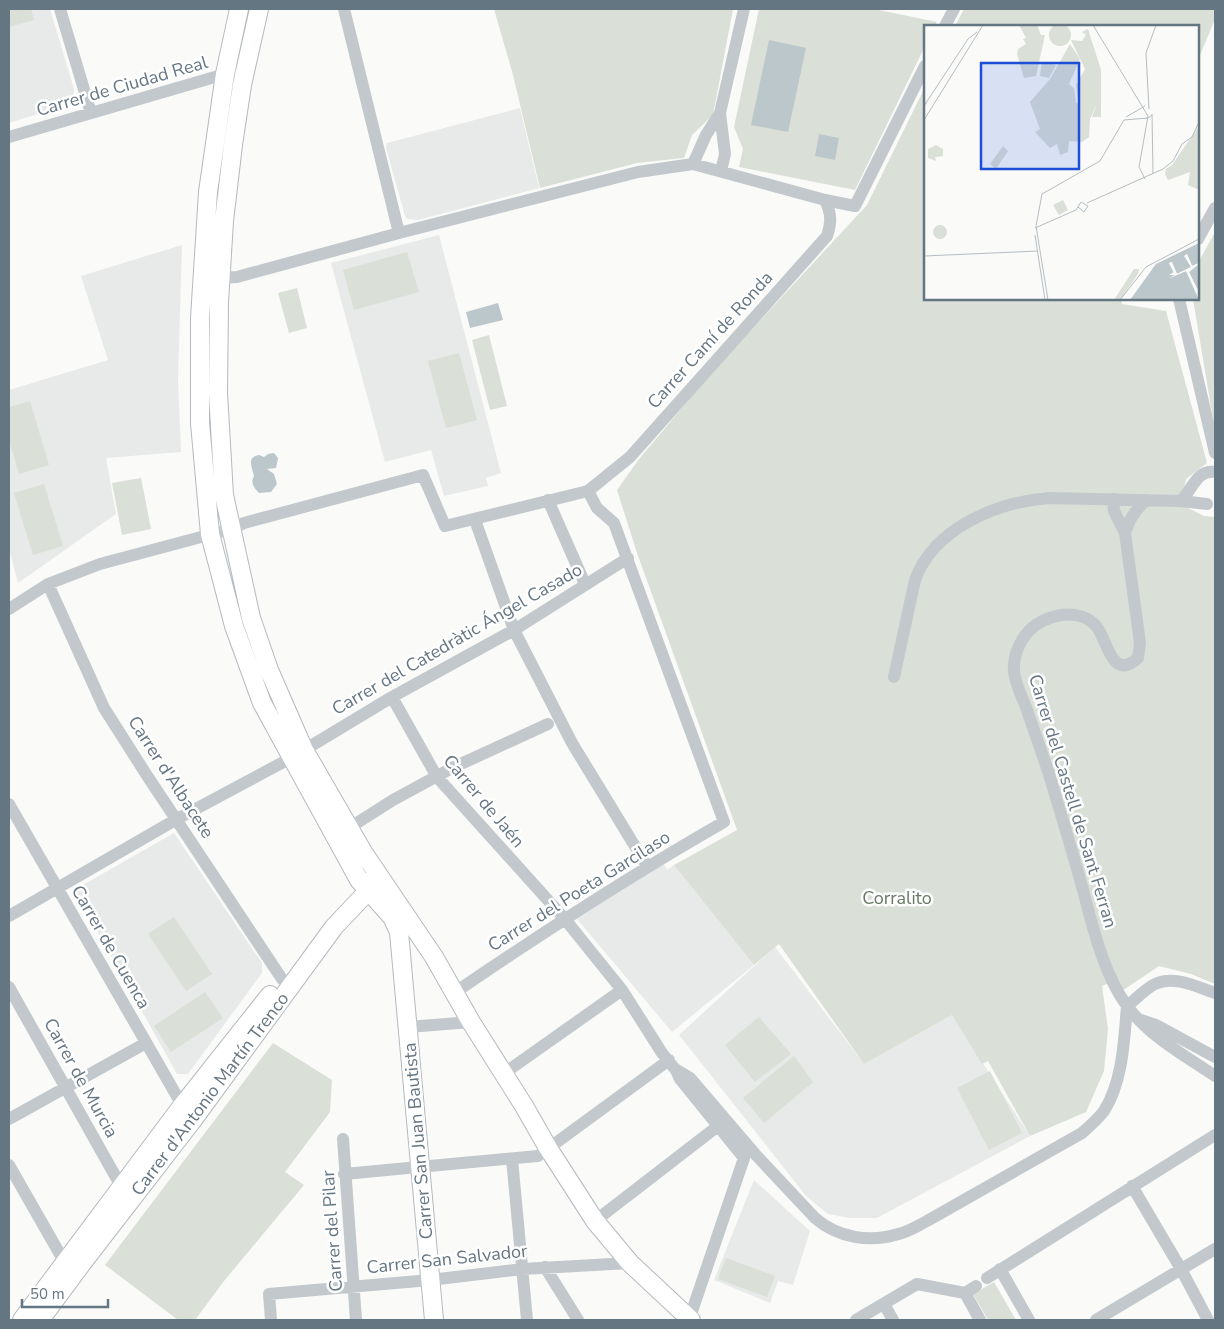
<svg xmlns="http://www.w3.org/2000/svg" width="1224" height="1329" font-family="'Nunito Sans',sans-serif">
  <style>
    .built { fill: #e8e9e9 }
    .green { fill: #dadfd7 }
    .water { fill: #bbc7cb }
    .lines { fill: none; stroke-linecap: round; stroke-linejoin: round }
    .secondary-casing { stroke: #b3babf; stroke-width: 20 }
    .street { stroke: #c3c8cc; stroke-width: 12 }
    .secondary { stroke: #fff; stroke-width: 18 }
    .labels { text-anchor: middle; stroke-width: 5; stroke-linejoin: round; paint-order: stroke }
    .street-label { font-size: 18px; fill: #657683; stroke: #fff }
    .park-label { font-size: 18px; fill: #687a64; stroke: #fff }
    .inset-river { fill: none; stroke: #bbc7cb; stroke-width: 2.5 }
    .inset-road { fill: none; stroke: #b5bdc2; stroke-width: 1 }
    .view { fill: #1d4ed8; fill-opacity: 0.15; stroke: #1d4ed8; stroke-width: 2.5 }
    .inset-edge { fill: none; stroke: #657683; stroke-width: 2.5 }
  </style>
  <rect width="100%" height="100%" fill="#fafaf8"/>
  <path class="built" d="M9 9H50L74 89V95L67 105 9 123Z
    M520 108 539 188 418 220 408 219 405 216 386 148 387 143Z
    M439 235 501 473 486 478 488 486 444 496 431 450 385 462 331 263Z
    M182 245 178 379 181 452 106 458 116 514 18 583 9 548V390L108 360 81 276Z
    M174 833 262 963V973L188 1074H177L74 890Z
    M663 863 667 870 674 865 754 965 672 1032 577 919Z
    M775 947 864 1064 952 1015 1030 1136 877 1218H850L828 1214 807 1197 679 1035Z
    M754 1180 810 1231 793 1285 778 1281 770 1303 714 1280Z"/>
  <path class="green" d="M9 9H31L34 20 9 27Z
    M494 9H733L713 115 692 135 684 158 637 163 540 188 513 75Z
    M759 9H874L937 22 935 26H925V46L855 190 739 167 743 149 734 127Z
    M964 9H1215V19L1198 60V26H955Z
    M925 87V299H1121L1122 304 1166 311 1207 463 1186 479 1183 493 1188 508 1204 516 1215 517V984L1191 974 1159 966 1119 993 1113 981 1102 986 1108 1029 1104 1071 1086 1112 1030 1136 988 1061 982 1064 952 1015 864 1064 779 944 754 965 674 865 737 830 637 553 617 490 639 459 714 370 867 205Z
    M1215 232V431L1193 299H1198V263Z
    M407 252 419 292 354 310 343 270Z
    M297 288 307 328 289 333 278 293Z
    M489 335 507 406 490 410 472 340Z
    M459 353 477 420 446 428 428 361Z
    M30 401 49 465 19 474 9 440V407Z
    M141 478 151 529 122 535 112 483Z
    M44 484 63 546 33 555 14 493Z
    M174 917 212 974 186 991 148 934Z
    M205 992 223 1018 171 1052 154 1026Z
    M759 1017 791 1054 755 1082 725 1045Z
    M273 1043 332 1080 330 1112 285 1172 304 1185 224 1281 195 1320H178L105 1265Z
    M794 1056 813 1082 764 1123 743 1098Z
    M990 1071 1022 1133 989 1150 957 1088Z
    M726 1258 775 1276 767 1297 718 1279Z
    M994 1282 1016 1320H988L973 1294Z"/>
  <path class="water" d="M769 40 806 48 788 132 751 125Z
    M819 134 839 138 835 160 815 156Z
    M498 303 503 320 470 328 466 312Z
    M274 453 278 458 276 468 267 469 274 474 277 484 271 492 259 493C254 488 250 483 254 476 252 467 246 457 259 455L264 457 268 454Z"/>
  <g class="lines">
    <g class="secondary-casing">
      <path id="secondary" d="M239 9 225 74 208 192 200 318V423L210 534 234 626 262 703 359 880 392 917 399 932 434 1320
        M259 9 242 85 233 145 224 221 219 302 218 393 224 495 251 618 269 670 304 750 363 852 434 957 471 1022 524 1106 548 1148 595 1221 630 1263 691 1320
        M22 1320 182 1106 270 995
        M40 1320 83 1262 192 1121 334 927 369 890 371 880"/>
    </g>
    <path class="street" d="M60 9 91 113
      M344 9 399 233
      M945 26 954 9
      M720 113 725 154 721 171
      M9 137 232 72
      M693 164 706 135 720 113 744 9
      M1198 239 1215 208
      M216 273 220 278 237 277 399 233 638 172 693 164 825 200 855 206 925 66
      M1179 299 1215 453
      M1113 499 1114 511 1125 533 1140 643 1138 658C1112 682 1107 640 1097 627 1080 606 1043 614 1027 633 1019 643 1013 657 1014 671 1015 683 1021 695 1026 707 1033 728 1041 750 1048 771 1060 811 1072 850 1083 890 1093 928 1104 975 1127 1006 1150 1037 1184 1055 1215 1076
      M548 500 585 584
      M1181 501C1192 490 1197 469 1215 472
      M475 520 514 630 572 743 647 866
      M1125 533C1129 519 1135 510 1146 500
      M48 584 104 708 146 774 282 979
      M9 609 48 584 100 564 231 529 244 523 423 475 445 526 588 491 630 457 827 236C832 222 831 213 825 200
      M894 677 915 580C934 528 997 502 1049 498L1181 501 1207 504
      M392 697 437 777 564 918 622 990 662 1053 675 1069 690 1078 755 1154 815 1218C838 1238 870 1243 898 1234 908 1232 917 1226 927 1221L1082 1133C1090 1126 1098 1119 1104 1111 1123 1081 1124 1040 1127 1006
      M9 804 186 1112
      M349 828 393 800 452 768 548 724
      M9 916 177 819 291 758 392 697 514 630 628 558
      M9 987 122 1188
      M454 993C542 933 631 875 724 822L614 523 597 508 588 491
      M1127 1006C1136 999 1145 989 1155 984 1174 975 1197 987 1215 993
      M1141 1020 1156 1025 1215 1057
      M408 1027 471 1022
      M676 1070 680 1079 744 1158 689 1320
      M503 1074 622 990
      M9 1119 146 1043
      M343 1139 356 1320
      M512 1159 527 1320
      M9 1165 65 1263
      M344 1174 538 1156 669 1060
      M1132 1186 1181 1269 1208 1320
      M595 1221 718 1126
      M545 1267 578 1320
      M1000 1269 1029 1320
      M987 1278 1215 1135
      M965 1293 980 1320
      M965 1293 976 1286
      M884 1304 893 1320
      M271 1320 269 1294 430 1280 523 1269 630 1263
      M856 1320 917 1284 965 1293
      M1096 1320 1215 1249"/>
    <use href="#secondary" class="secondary"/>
  </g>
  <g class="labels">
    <g class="street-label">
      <text transform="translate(122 86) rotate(-16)" y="6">Carrer de Ciudad Real</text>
      <text transform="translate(710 340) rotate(-48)" y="6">Carrer Camí de Ronda</text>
      <text transform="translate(457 639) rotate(-30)" y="6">Carrer del Catedràtic Ángel Casado</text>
      <text transform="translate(171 777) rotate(57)" y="6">Carrer d'Albacete</text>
      <text transform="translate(484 801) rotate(50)" y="6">Carrer de Jaén</text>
      <text transform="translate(1073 801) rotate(73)" y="6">Carrer del Castell de Sant Ferran</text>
      <text transform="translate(579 891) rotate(-32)" y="6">Carrer del Poeta Garcilaso</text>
      <text transform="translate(111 947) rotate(60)" y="6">Carrer de Cuenca</text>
      <text transform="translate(81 1078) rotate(61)" y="6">Carrer de Murcia</text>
      <text transform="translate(210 1094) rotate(-53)" y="6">Carrer d'Antonio Martín Trenco</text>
      <text transform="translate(418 1141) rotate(-95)" y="6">Carrer San Juan Bautista</text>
      <text transform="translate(332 1231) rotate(-94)" y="6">Carrer del Pilar</text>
      <text transform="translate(447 1259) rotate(-6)" y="6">Carrer San Salvador</text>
    </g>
    <g class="park-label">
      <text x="897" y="904">Corralito</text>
    </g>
  </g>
  <g transform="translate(924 25)">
    <rect width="275" height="275" fill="#fafaf8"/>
    <path d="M125 10a11 11 0 1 1 22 0a11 11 0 1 1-22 0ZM95 0H113L117 10H121L112 51 100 53 93 29 94 24 102 19 99 14 102 13ZM164 4 177 45V92H168L173 78 166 94 165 112 158 117 145 116 144 127 136 130 133 119 126 123 111 107 116 104 106 77 126 54 146 19 156 34 145 59 150 63 152 78 155 79 152 60 161 44 147 15 158 16 162 10 158 7ZM118 37 132 40 125 53 116 51ZM275 101V165L264 160 266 147 244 155 241 149 242 144 248 140ZM12 120 19 124V131L11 132 12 136 4 133V124ZM79 121 84 126 72 144 66 139ZM139 175 144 185 135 190 129 180ZM9 207a7 7 0 1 1 14 0a7 7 0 1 1-14 0ZM210 244H215L214 249 196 275H190Z" fill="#dadfd7"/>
    <path d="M275 218V238L268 241 263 229 261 231 267 242 253 249 247 237 245 238 251 250 244 254 262 246 275 275H206L232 239ZM275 239V267L265 247Z" fill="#bbc7cb"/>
    <path d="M263 229 268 241 275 238 265 247 275 271 262 246 244 253 251 250H245L250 247 245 238 248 237 253 249 267 242 260 231Z" fill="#fafaf8"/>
    <path class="inset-river" d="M230 242 247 275"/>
    <path class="inset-road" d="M169 0 224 91 215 142 221 154M0 81 44 14 53 7M225 84 222 28 232 0M228 89 229 149M202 92 221 81M0 95 59 0M163 178 239 144 249 136 258 119 268 112 275 97M111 203 152 185 157 177 164 181 160 187 154 182M111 210 121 275M0 231 114 226M124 275 112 201 118 169 176 136 200 95 224 93 228 90M196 275 222 242 275 214"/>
    <path class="view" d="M57 38H155V144H57Z"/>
    <rect width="275" height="275" class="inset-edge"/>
  </g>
  <rect width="1224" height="1329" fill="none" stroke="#657683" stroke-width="20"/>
  <path d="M22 1299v8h86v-8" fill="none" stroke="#657683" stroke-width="2.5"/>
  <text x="30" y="1299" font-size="15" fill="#657683" stroke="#ffffff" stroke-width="4" paint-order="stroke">50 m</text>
</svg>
